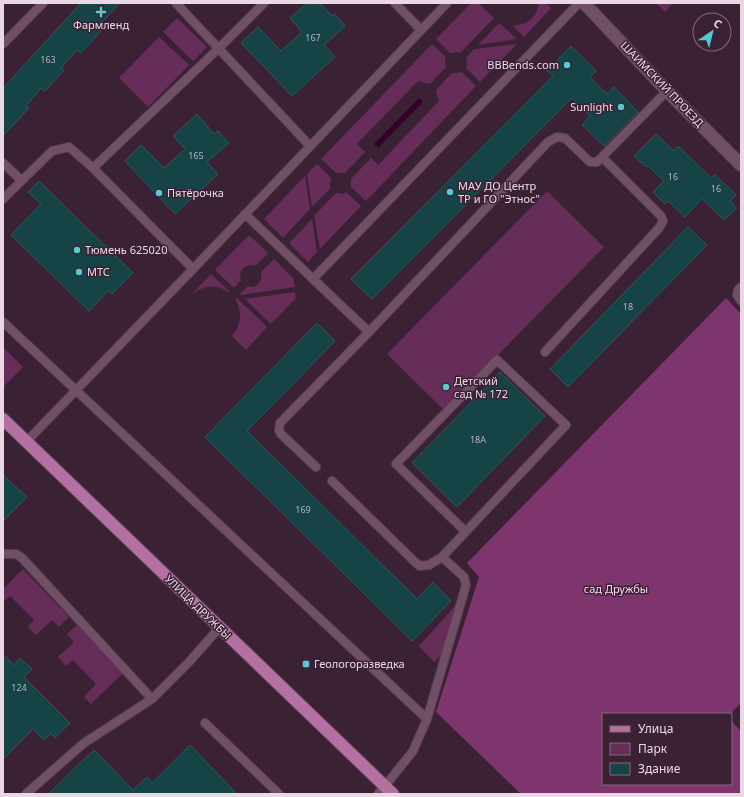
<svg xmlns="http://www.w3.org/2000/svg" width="744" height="797" font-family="'Noto Sans',sans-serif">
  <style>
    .green { fill: #672d59 }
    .forest { fill: #7e346d }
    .water { fill: #35002b }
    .building { fill: #164346; stroke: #2c585b }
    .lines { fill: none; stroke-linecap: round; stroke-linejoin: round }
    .lane-casing { stroke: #573e50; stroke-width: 10 }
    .street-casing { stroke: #573e50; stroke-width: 14 }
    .primary-casing { stroke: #573e50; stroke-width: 14 }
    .lane { stroke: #704f67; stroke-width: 8 }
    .street { stroke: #704f67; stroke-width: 12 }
    .primary { stroke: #b370a1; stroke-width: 12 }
    .poi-dot { fill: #51ccd4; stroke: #3b2134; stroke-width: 1.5 }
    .labels { text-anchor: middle; stroke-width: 3; stroke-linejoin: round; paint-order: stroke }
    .number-label { font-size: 9px; fill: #b5b4bd }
    .poi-label { font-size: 11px; fill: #ead9e5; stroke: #3b2134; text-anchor: start }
    .street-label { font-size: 11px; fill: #ead9e5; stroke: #3b2134 }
    .park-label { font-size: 11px; fill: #ffd4f2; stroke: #3b2134 }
  </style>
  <rect width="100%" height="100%" fill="#3b2134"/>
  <path class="green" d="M471 3H478L494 18 460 53 458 52 450 53 436 39Z
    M539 3H546L551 8 524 37 512 25C526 27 537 17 539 3Z
    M656 3H673L665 12Z
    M177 18 207 47 193 61 163 32Z
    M499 23 517 39 478 45Z
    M159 37 189 65 148 107 119 78Z
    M432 44 446 57 445 61 446 67 430 84 418 81 357 144 365 152 345 173H336L321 159Z
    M517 44 480 82 466 68 467 65 466 58 474 49Z
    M462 72 476 86 366 201 351 187V179L371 158 378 165 439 101 436 90 452 73H458Z
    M317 164 331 178 330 185 331 188 312 207 307 174Z
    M305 176 310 209 283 238 264 219Z
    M547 191 604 247 444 410 387 354Z
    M346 192 361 206 320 249 314 216 336 193 344 194Z
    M312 219 317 252 308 262 289 243Z
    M249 235 268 253 255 266C248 263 243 267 240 274L241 280 234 288 215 270Z
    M274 259 293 278 295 287 241 295 240 294 248 286 254 287C260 283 263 279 261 272Z
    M211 274 230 292 229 293C216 282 202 286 190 296Z
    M295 292 296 298 271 324 245 299Z
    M237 298 267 327 246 350 232 336C241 325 243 312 235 299Z
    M3 347 23 367 3 387Z
    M23 569 69 617 59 627 52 620 36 635 28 627 34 620 10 596 3 602V589Z
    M456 605 442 654 434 662 419 646Z
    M77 625 123 673 91 704 84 697 96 684 73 660 66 666 58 657 74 642 67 634Z"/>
  <path class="forest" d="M726 298 741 314V703L730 714H603V784H731V721L741 731V794H521L436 712 479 577 467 563Z"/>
  <path class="water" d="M419 98 423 102 378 148 374 144Z"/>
  <path class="building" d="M81 3H120L97 28 101 31 81 53 77 50 61 68 64 70 45 91 41 88 26 106 29 108 3 136V88Z
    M307 3H320L332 16 335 14 345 26 324 45 335 57 292 96 241 43 258 27 281 51 302 32 290 18Z
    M571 46 596 71 590 77 607 94 614 87 638 112 604 146 582 125 590 116 572 98 372 299 351 279 553 76 547 71Z
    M197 114 214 134 218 131 229 143 207 162 218 174 175 214 125 161 141 145 164 168 185 149 173 136Z
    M656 134 674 151 678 146 711 178 715 175 736 195 730 201 737 208 724 220 702 199 685 217 668 201 665 204 653 192 664 181 648 166 646 167 634 156Z
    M39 181 133 273 112 294 108 291 89 311 11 235 41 204 28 192Z
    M688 227 707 245 568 387 550 369Z
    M317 323 335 341 247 431 417 599 433 582 451 601 412 641 205 437Z
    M500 372 545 416 457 507 412 463Z
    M3 475 27 497 3 521Z
    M3 654 14 665 20 658 32 669 24 677 70 723 55 738 51 733 44 740 33 729 3 759Z
    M190 745 237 794H48L94 750 133 790 147 777 152 783Z"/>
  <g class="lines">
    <g class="lane-casing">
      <path id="lane" d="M176 3 310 146
        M395 3 421 30
        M3 44 43 3
        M3 163 21 180
        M93 168 219 48 264 3
        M3 199 52 151 69 147 93 168 193 269 447 3
        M245 214 313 279 579 3
        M313 279 369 332 280 423 279 430 281 434 316 467
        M741 287 738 290 737 295 741 301
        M3 322 427 719
        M369 332 548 142 557 137 565 138 590 162H597L667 91
        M545 352 659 228 663 221 661 216 602 157
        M26 442 193 269
        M332 481 416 563 420 566 429 565 442 557 464 577 466 585 427 719 413 751 385 786 378 794
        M3 554H16L22 558 152 699
        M442 557 566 425 497 360 396 464 465 531
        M205 723 279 794
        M26 794 84 743 152 699 189 662 220 627"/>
    </g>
    <g class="street-casing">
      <path id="street" d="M584 3 667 91 741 165"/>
    </g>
    <g class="primary-casing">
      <path id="primary" d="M3 419 393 794"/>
    </g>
    <use href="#lane" class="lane"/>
    <use href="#street" class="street"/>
    <use href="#primary" class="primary"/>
  </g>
  <g class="poi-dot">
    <path d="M99 6h4v4h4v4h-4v4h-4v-4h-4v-4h4z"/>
    <circle cx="567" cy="65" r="4"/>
    <circle cx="621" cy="107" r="4"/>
    <circle cx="450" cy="192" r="4"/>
    <circle cx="159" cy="193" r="4"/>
    <circle cx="77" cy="250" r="4"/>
    <circle cx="79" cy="272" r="4"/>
    <circle cx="446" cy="387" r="4"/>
    <rect x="302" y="660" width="8" height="8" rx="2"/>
  </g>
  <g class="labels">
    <g class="number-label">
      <text x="313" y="41">167</text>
      <text x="48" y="63">163</text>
      <text x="196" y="159">165</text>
      <text x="673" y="180">16</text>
      <text x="716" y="192">16</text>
      <text x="628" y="310">18</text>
      <text x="478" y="443">18А</text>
      <text x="303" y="513">169</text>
      <text x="19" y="691">124</text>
    </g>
    <g class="poi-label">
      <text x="101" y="29" text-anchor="middle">Фармленд</text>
      <text x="559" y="69" text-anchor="end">BBBends.com</text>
      <text x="613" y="111" text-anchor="end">Sunlight</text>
      <text x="458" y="190">МАУ ДО Центр<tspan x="458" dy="13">ТР и ГО "Этнос"</tspan></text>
      <text x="167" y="197">Пятёрочка</text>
      <text x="85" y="254">Тюмень 625020</text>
      <text x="87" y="276">МТС</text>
      <text x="454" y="385">Детский<tspan x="454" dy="13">сад № 172</tspan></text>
      <text x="314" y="668">Геологоразведка</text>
    </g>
    <g class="street-label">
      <text transform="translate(662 84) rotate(46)" y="4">ШАИМСКИЙ ПРОЕЗД</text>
      <text transform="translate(198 607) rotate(44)" y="4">УЛИЦА ДРУЖБЫ</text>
    </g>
    <g class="park-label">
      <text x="616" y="593">сад Дружбы</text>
    </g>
  </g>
  <rect width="744" height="797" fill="none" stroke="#ead9e5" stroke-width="8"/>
  <rect x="602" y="713" width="130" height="72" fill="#3b2134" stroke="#816b7b"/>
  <rect x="610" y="726" width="20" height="6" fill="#b370a1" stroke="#816b7b"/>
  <text x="638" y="733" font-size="12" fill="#ead9e5">Улица</text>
  <rect x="610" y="743" width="20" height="12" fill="#672d59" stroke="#816b7b"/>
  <text x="638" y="753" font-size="12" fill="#ead9e5">Парк</text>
  <rect x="610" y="763" width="20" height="12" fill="#164346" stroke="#816b7b"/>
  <text x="638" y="773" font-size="12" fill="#ead9e5">Здание</text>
  <g transform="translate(712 32) rotate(35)"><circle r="19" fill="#3b2134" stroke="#816b7b"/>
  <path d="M0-3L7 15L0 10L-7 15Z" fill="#51ccd4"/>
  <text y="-6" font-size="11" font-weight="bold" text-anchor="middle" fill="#ead9e5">С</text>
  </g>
</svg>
